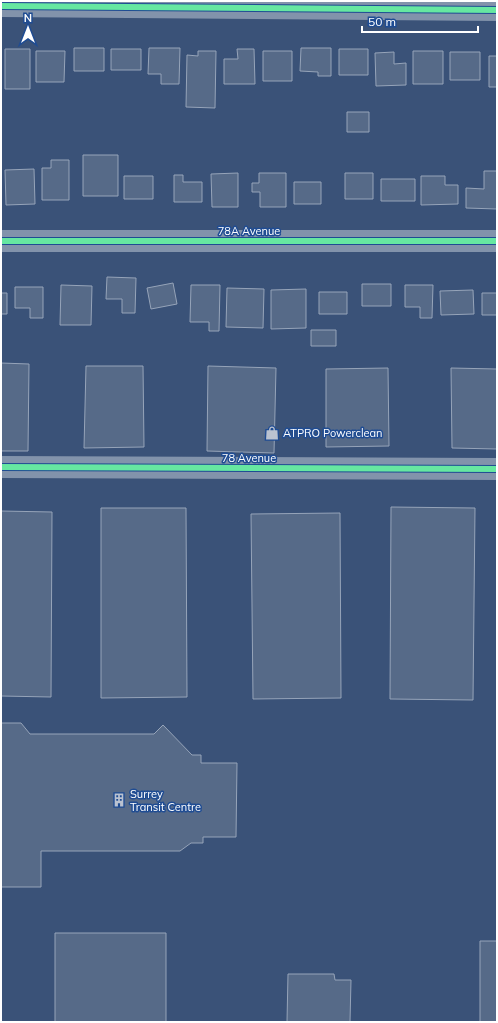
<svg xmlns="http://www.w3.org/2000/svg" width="498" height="1023" font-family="Mulish,sans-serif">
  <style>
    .building { fill: #566a88; stroke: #96a4b9 }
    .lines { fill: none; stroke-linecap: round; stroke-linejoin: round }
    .minor { stroke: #8293ab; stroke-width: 22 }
    .cycleway-casing { stroke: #1f4c93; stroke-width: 8 }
    .cycleway { stroke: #66e7a1; stroke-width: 6 }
    .labels { text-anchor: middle; stroke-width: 3; stroke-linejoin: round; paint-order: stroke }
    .street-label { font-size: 11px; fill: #fff; stroke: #1f4c93 }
    .poi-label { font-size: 11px; fill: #fff; stroke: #1f4c93; text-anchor: start }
  </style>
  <rect width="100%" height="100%" fill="#3a5278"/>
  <path class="building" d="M74 48H104V71H74Z
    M149 48H180L179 84H161V74H148Z
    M301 48H331V76H318V72L300 71Z
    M5 49H30V89H5Z
    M111 49H141V70H111Z
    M237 49H254L255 84H224V59H238Z
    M339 49H368V75H339Z
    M36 51H65L64 82H36Z
    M198 51H216L215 108 186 107 187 55 198 56Z
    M263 51H292V81H263Z
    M413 51H443V84H413Z
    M394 52V64L406 63V85L376 86 375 53Z
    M450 52H480V80H450Z
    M489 56H497V87H489Z
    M347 112H369V132H347Z
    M83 155H118V196H83Z
    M51 160H69V200H42V168H51Z
    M34 169 35 204 6 205 5 170Z
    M484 171H497V209L466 208V188L484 189Z
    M238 173V207H212L211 174Z
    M259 173H286V207H260V192H252V183H259Z
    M345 173H373V199H345Z
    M174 175H183V182H202V202H174Z
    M124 176H153V199H124Z
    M421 176H445V185H458V204L421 205Z
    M381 179H415V201H381Z
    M294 182H321V204H294Z
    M107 277 136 278 135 313H122V299H106Z
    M173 283 177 304 151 309 147 288Z
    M362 284H391V306H362Z
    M61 285 92 286 91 325H60Z
    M191 285H220L219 331H209V322H190Z
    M405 285H433L432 318H420V307H405Z
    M15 287H43V318H30V308H15Z
    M227 288 264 289 263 328 226 327Z
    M306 289V328L271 329V290Z
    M473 290 474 314 441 315 440 291Z
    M319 292H347V314H319Z
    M1 293H7V314H1Z
    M482 293H497V315H482Z
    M311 330H336V346H311Z
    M1 363 29 364 28 451H1Z
    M86 366H143L144 447 84 448Z
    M208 366 276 368 274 453 207 451Z
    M388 368 389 446 326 447V369Z
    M451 368 497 369V449L452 448Z
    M391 507 475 508 473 700 390 699Z
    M101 508H186L187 697 101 698Z
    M1 511 52 512 51 697 1 696Z
    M340 513 341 698 253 699 251 514Z
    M1 723H21L30 734H154L163 725 192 755H201V763H237L236 837H203V843H191L180 851H41V887H1Z
    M55 933H166V1022H55Z
    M480 941H497V1022H480Z
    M288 974H334L335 980H351L350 1022H287Z"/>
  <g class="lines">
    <path class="minor" d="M1 6 497 10
      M1 241H497
      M1 467 497 469"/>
    <g class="cycleway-casing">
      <path id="cycleway" d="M1 6 497 10
        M1 241H497
        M1 467 497 469"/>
    </g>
    <use href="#cycleway" class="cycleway"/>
  </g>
  <defs>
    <g id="shop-bare" transform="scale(1.08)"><path d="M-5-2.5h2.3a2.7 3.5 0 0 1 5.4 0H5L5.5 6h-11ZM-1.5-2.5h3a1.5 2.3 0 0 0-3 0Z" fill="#bac2d0" stroke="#1f4c93" stroke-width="2.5" paint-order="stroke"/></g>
    <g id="building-bare" transform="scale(1.08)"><path d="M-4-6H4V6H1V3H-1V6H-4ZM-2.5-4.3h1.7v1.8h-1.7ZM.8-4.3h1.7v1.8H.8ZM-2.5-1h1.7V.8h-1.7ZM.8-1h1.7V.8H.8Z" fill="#bac2d0" stroke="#1f4c93" stroke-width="2.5" paint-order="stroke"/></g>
  </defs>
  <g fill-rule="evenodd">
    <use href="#shop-bare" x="272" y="433"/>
    <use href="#building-bare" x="119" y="800"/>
  </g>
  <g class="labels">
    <g class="street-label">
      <text x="249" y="235">78A Avenue</text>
      <text x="249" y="462">78 Avenue</text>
    </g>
    <g class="poi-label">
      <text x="283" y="437">ATPRO Powerclean</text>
      <text x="130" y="798">Surrey<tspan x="130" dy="13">Transit Centre</tspan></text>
    </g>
  </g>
  <rect width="498" height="1023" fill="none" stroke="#ffffff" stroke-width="4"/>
  <g transform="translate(28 28)" stroke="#1f4c93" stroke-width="3" paint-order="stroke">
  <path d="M0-3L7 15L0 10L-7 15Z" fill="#ffffff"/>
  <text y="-6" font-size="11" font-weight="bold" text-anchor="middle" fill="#ffffff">N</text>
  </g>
  <path d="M362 26v6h116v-6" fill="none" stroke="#ffffff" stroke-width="2"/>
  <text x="368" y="26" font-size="12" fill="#ffffff" stroke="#1f4c93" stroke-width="3" paint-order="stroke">50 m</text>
</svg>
